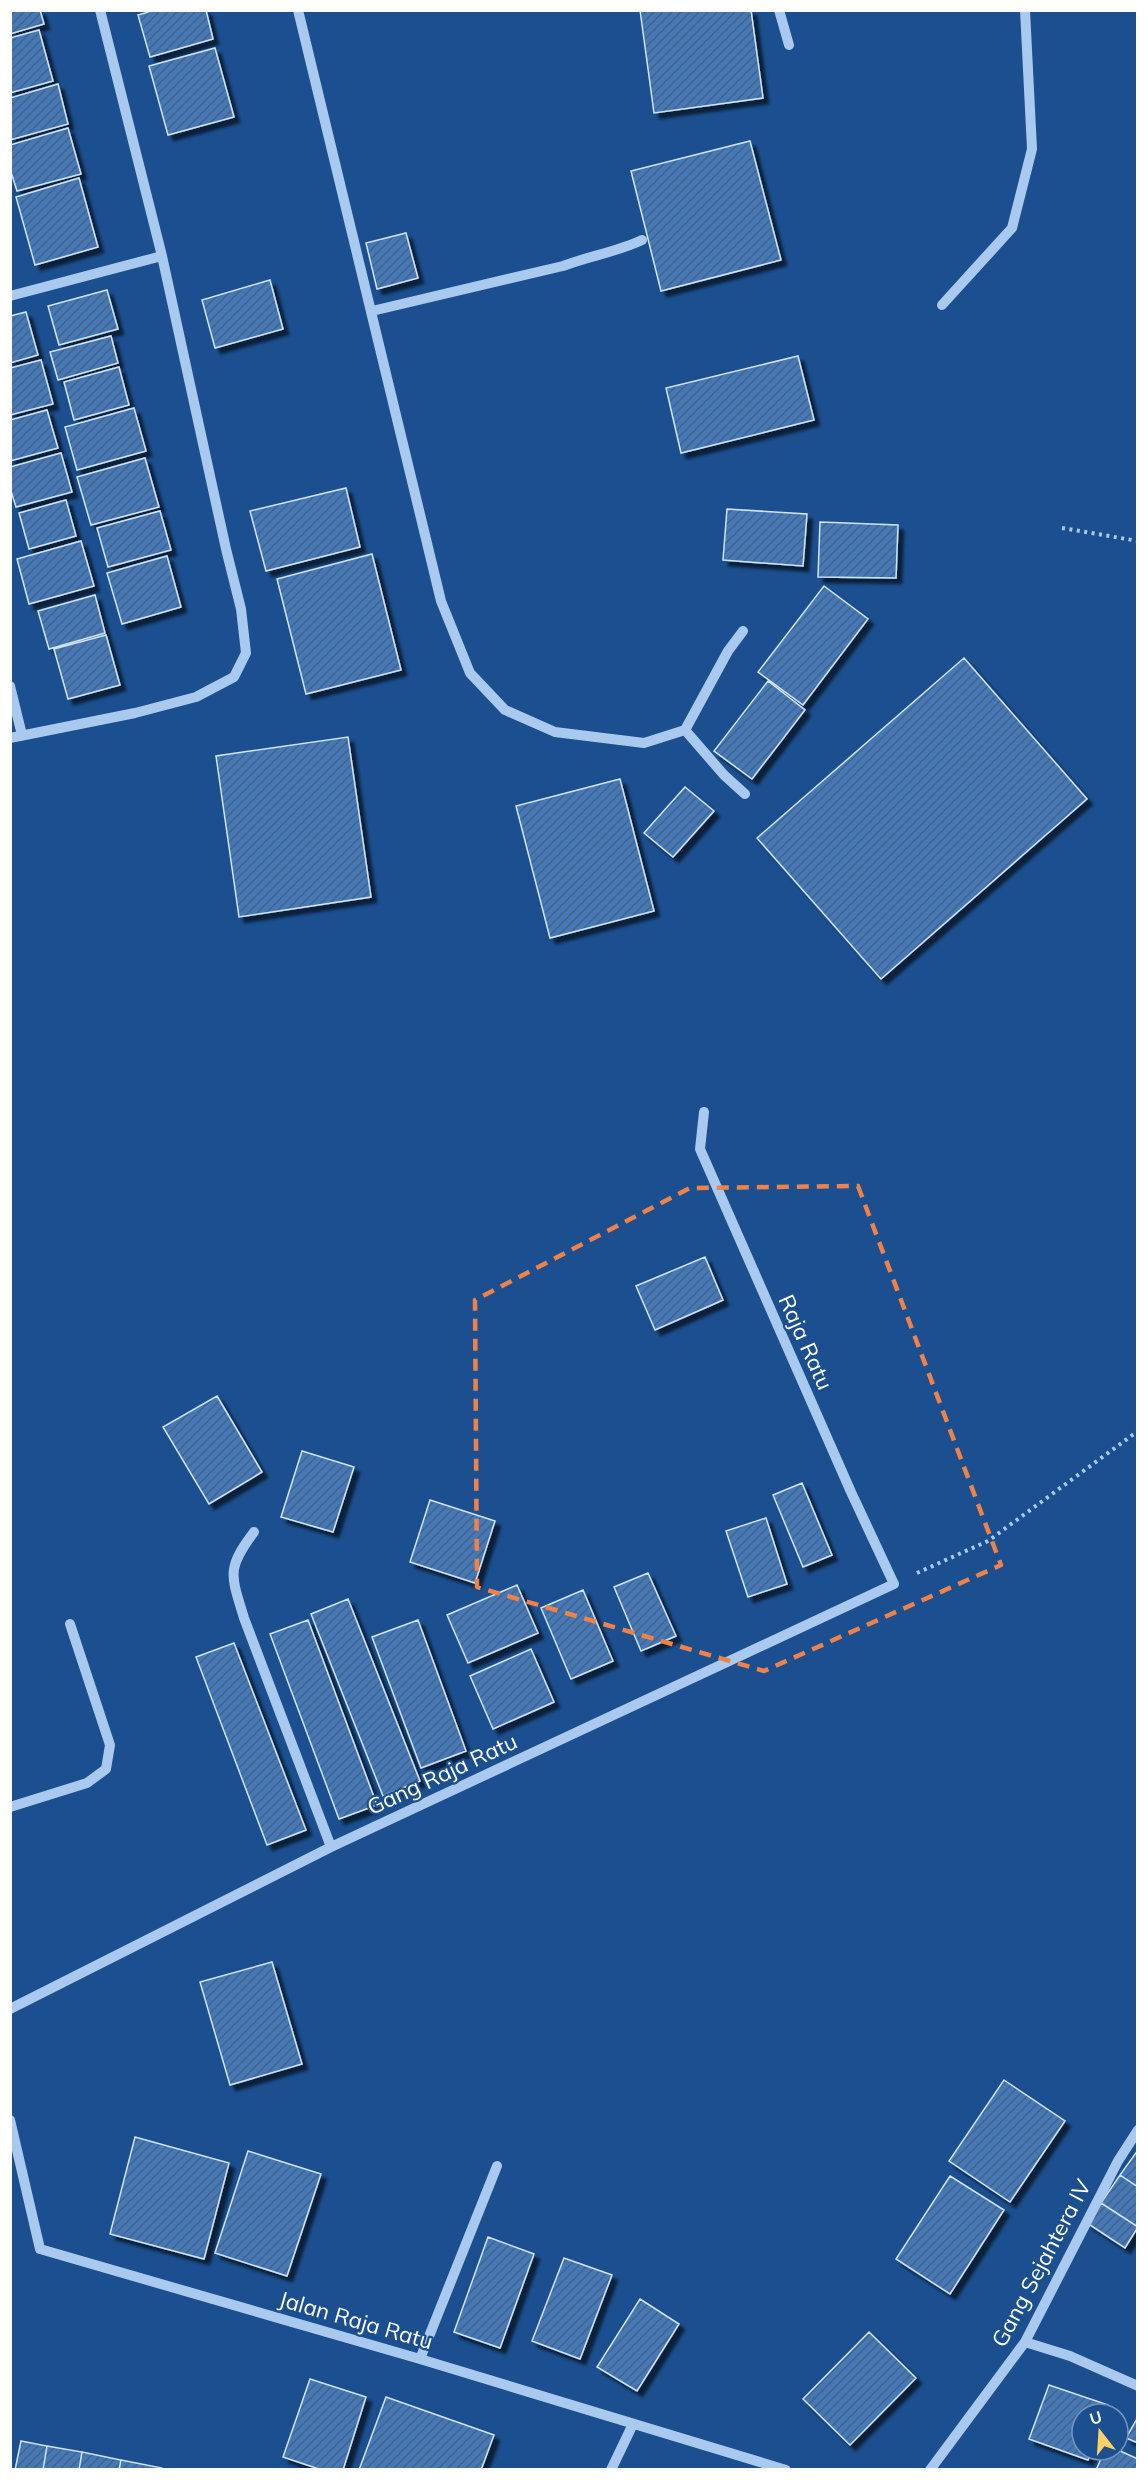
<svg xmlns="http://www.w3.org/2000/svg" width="1148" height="2480" font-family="Mulish,sans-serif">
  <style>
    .building { fill: url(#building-hatch); stroke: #cfe3fa; stroke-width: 1.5; filter: url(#shadow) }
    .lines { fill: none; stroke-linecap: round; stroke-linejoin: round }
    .path { stroke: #a9c9ee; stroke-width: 4; stroke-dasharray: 3 4.5; stroke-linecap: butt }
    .minor { stroke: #a9c9ee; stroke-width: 10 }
    .marked { fill: none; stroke: #ee8249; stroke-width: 4.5; stroke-dasharray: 12 8; stroke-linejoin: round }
    .labels { text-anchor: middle; stroke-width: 4.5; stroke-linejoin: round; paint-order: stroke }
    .street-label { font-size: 22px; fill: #fff; stroke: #1b4f8f }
  </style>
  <defs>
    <pattern id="building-hatch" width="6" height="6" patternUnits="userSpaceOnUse" patternTransform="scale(1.5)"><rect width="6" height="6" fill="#4478b7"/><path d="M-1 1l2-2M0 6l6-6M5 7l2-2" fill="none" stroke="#486282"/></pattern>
    <filter id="shadow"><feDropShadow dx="5.5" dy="5.5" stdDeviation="1.5" flood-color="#0009"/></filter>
  </defs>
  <rect width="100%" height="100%" fill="#1b4f8f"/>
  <path class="building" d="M10 10H40L44 24 10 34Z
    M155 10H206L213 39 150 57 138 15Z
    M640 10H751L763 98 654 113Z
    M39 30 53 81 10 93V38Z
    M215 48 234 117 168 135 149 66Z
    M58 84 68 124 10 140V98Z
    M68 128 81 174 17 191 10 169V145Z
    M750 141 781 260 661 291 631 171Z
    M79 178 98 247 35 265 16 197Z
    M406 233 418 278 377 289 366 243Z
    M270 280 283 329 215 348 202 300Z
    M107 290 118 329 59 345 48 306Z
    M26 312 38 355 10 363V316Z
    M111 336 118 363 58 380 50 352Z
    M798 356 814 420 681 453 666 388Z
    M41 360 53 404 10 415V368Z
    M119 367 129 405 74 420 64 382Z
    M134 408 146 451 77 470 65 427Z
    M47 410 58 448 10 461V420Z
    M61 453 72 492 16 507 10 488V467Z
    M145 458 159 507 91 525 77 477Z
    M346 488 360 547 266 571 250 511Z
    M66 500 76 536 29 549 19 513Z
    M727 509 807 514 803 566 723 560Z
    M160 511 171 550 108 567 97 528Z
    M820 522 898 525 896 578 818 577Z
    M81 541 94 586 29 604 17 559Z
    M372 554 401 670 306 694 277 579Z
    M167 556 181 607 122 624 107 573Z
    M824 586 868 619 803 705 758 672Z
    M95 595 105 633 49 649 38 611Z
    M106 635 120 685 68 699 54 649Z
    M964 658 1087 799 881 979 757 838Z
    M768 681 805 710 752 779 714 751Z
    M348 737 371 897 239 917 216 756Z
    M620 779 654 911 550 938 516 806Z
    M685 787 714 811 673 857 644 833Z
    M705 1257 723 1300 655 1330 636 1286Z
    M217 1396 262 1472 209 1504 163 1427Z
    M302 1451 354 1467 333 1532 281 1517Z
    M802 1483 832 1555 803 1567 773 1495Z
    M430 1500 495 1521 475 1583 410 1562Z
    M766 1518 787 1584 748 1597 726 1531Z
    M648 1573 676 1636 641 1651 614 1587Z
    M517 1585 538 1633 468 1663 447 1615Z
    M583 1590 613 1661 571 1679 541 1608Z
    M348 1599 420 1781 383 1796 311 1614Z
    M308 1620 377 1805 339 1819 270 1634Z
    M418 1620 466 1751 421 1768 372 1637Z
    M234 1643 306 1830 267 1845 196 1657Z
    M531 1649 554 1702 493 1729 470 1676Z
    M272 1962 302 2064 230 2085 200 1982Z
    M1004 2080 1065 2121 1010 2202 949 2161Z
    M135 2137 229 2163 204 2259 110 2234Z
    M1138 2150V2187L1120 2175Z
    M248 2151 321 2174 287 2276 215 2253Z
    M1120 2175 1138 2187V2227L1101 2203Z
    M950 2176 1004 2210 950 2294 896 2259Z
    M1101 2203 1138 2227 1125 2248 1087 2223Z
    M488 2237 534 2254 500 2348 454 2332Z
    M564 2258 612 2275 580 2359 532 2341Z
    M640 2299 679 2324 637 2391 597 2367Z
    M869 2332 916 2378 850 2445 803 2399Z
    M310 2379 366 2397 343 2470H322L283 2457Z
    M1049 2385 1108 2405 1105 2414H1082V2450H1092L1088 2460 1029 2439Z
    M386 2397 494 2435 481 2470H359Z
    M1138 2417V2443L1126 2438Z
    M21 2441 47 2446 43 2470H15Z
    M47 2446 82 2452 79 2470H43Z
    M1105 2450H1118L1138 2459V2470H1096Z
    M82 2452 121 2460 119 2470H79Z
    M121 2460 162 2468V2470H119Z"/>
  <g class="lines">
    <path class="path" d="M1062 528 1138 541
      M917 1573 988 1541 1138 1431"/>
    <path class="minor" d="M298 10 441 601 470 673 505 710 555 732 644 743 685 730 728 651 743 631
      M779 10 789 45
      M10 296 162 256
      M942 305 1012 228 1032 149 1025 10
      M372 311 563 266C589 256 617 252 642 240
      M10 686 22 735
      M685 730 724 775 745 794
      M10 738 135 713 196 697 234 677 246 653 241 609 226 549 162 256 100 10
      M254 1532C226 1569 231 1575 244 1618L331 1847
      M10 1807 87 1783 106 1769 110 1745 70 1624
      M10 2009 331 1847 894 1584 851 1492 700 1149 704 1112
      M10 2120 40 2249 420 2359 786 2470
      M1025 2342 1070 2356 1138 2386
      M420 2359 497 2166
      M611 2470 633 2424
      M930 2470 1025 2342 1118 2161 1138 2130"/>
  </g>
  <path class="marked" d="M858 1186 1001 1565 764 1671 477 1587 475 1300 690 1188Z"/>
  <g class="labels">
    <g class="street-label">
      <text transform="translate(806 1342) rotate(66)" y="8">Raja Ratu</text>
      <text transform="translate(442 1774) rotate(-25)" y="8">Gang Raja Ratu</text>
      <text transform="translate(1041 2263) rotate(-62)" y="8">Gang Sejahtera IV</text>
      <text transform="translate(356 2320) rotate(16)" y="8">Jalan Raja Ratu</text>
    </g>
  </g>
  <rect width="1148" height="2480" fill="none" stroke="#ffffff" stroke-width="24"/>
  <g transform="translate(1100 2432) rotate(343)"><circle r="28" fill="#1b4f8f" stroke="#7695bc" stroke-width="1.5"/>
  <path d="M0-4.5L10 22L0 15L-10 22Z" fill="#ffd166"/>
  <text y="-9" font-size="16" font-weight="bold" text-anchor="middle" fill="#ffffff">U</text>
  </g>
</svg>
